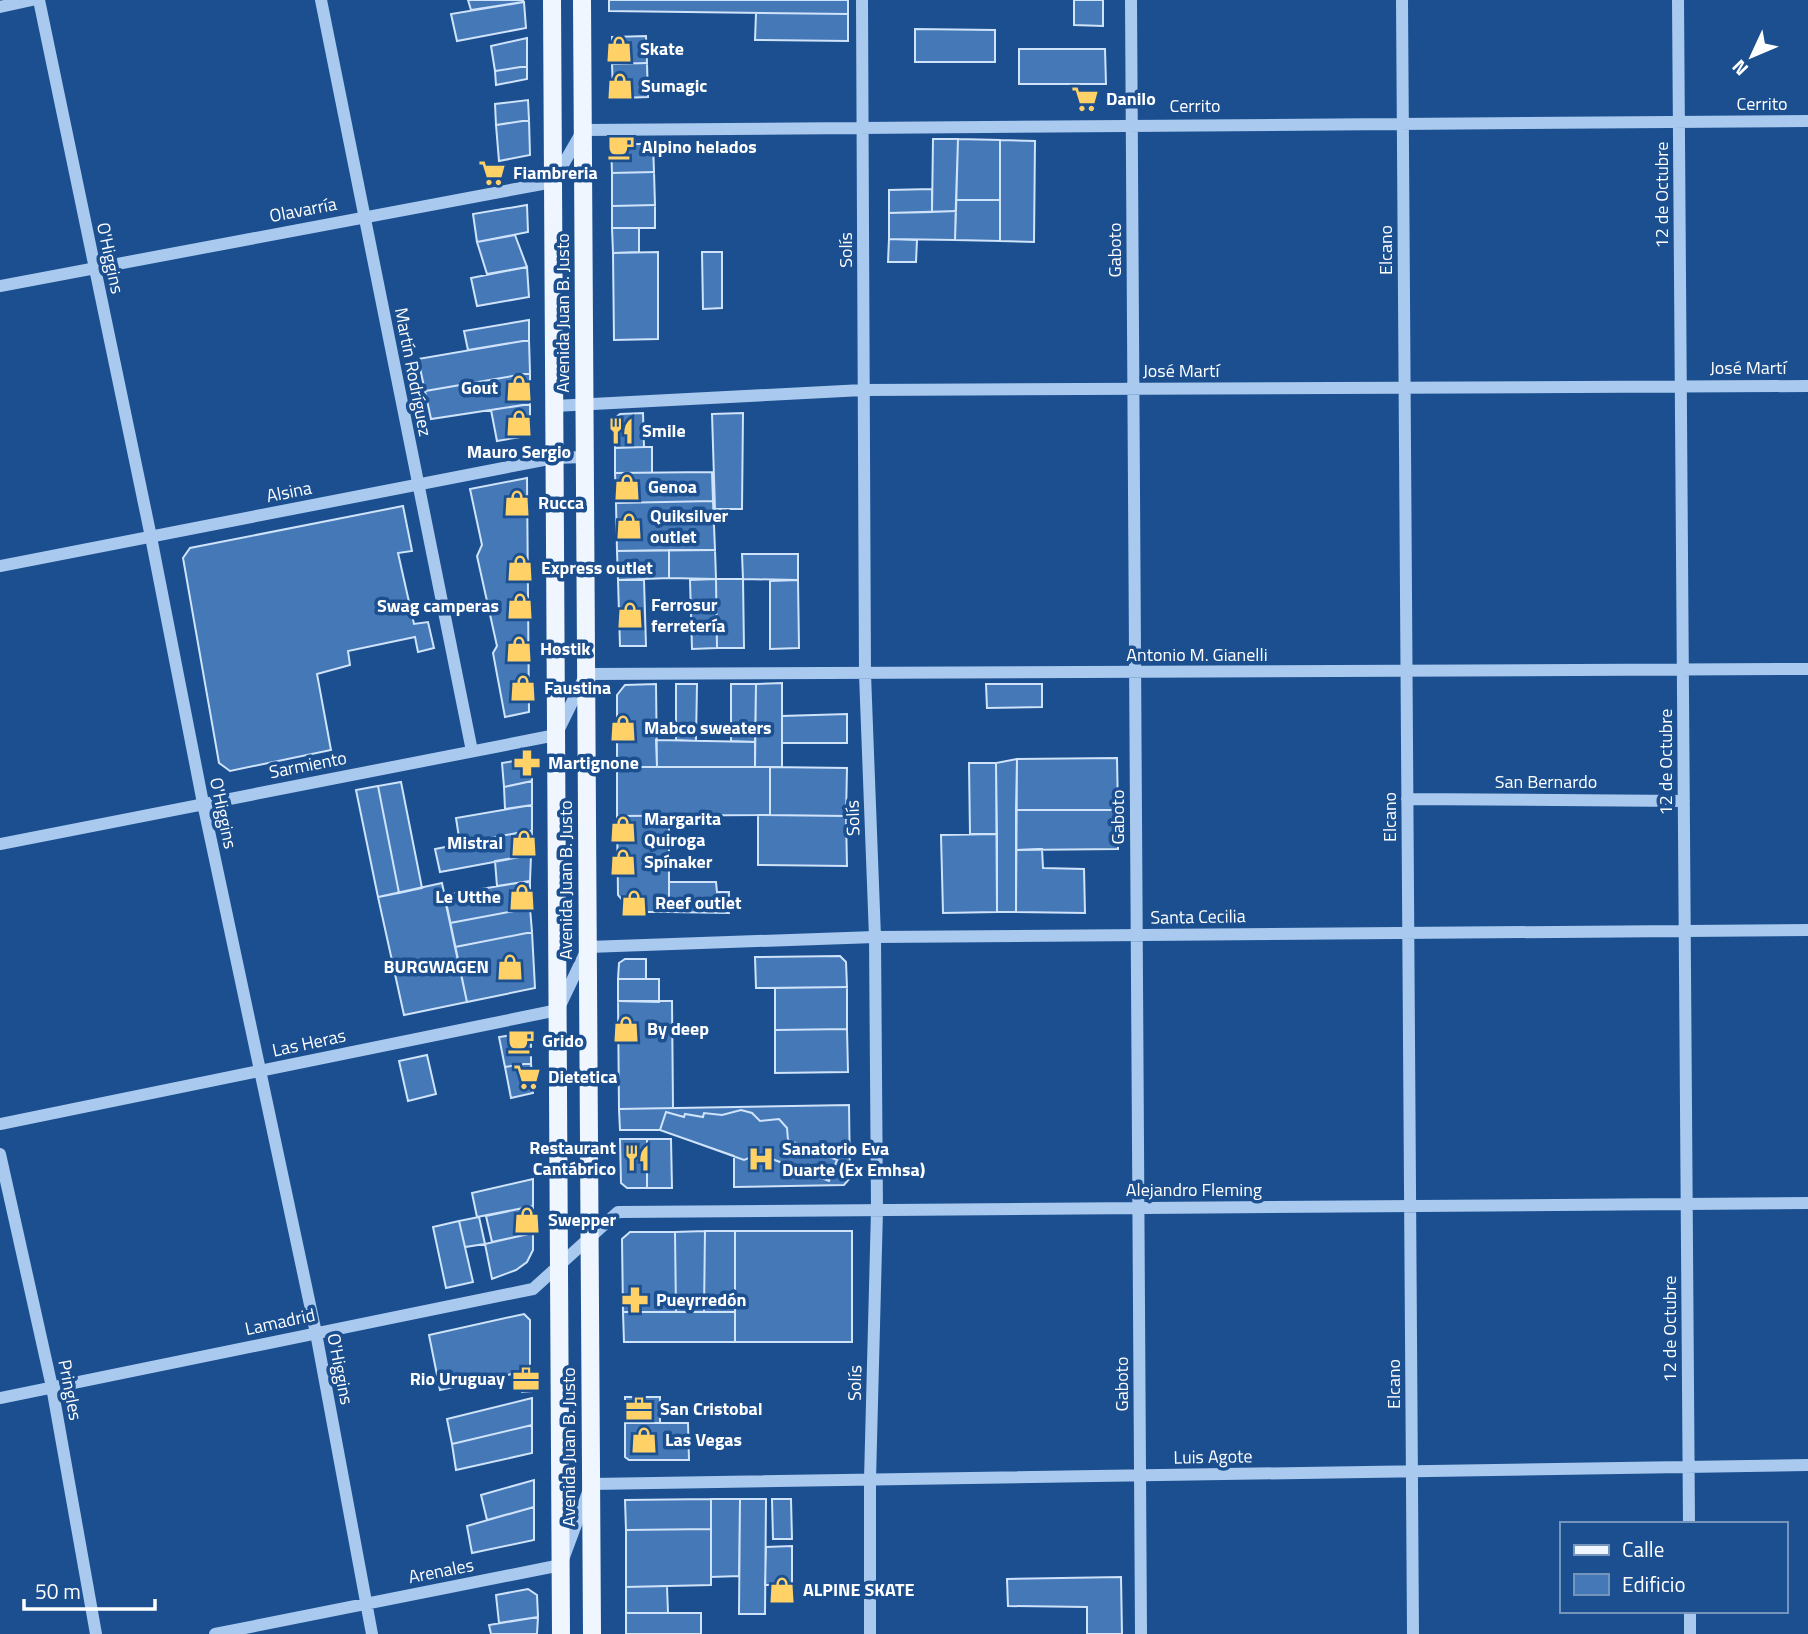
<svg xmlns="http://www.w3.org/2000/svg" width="1808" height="1634" font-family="'Titillium Web',sans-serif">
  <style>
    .building { fill: #4478b7; stroke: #cfe3fa; stroke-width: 2 }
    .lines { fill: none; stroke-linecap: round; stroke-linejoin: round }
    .minor { stroke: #a9c9ee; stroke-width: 12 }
    .major { stroke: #f0f6ff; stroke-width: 18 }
    .labels { text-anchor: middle; stroke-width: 7; stroke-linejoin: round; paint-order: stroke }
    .poi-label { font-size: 18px; font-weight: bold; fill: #fff; stroke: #1b4f8f; text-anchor: start }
    .street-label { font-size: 18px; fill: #fff; stroke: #1b4f8f }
  </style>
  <rect width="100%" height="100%" fill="#1b4f8f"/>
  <path class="building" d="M468 0H523V2L471 10Z
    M609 0H848V14L609 11Z
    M1074 0H1103V26L1074 25Z
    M524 2 526 28 457 41 451 14Z
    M756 13 848 14V41L755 40Z
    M915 29 995 30V62H915Z
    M646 36 647 63 612 64V37Z
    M527 38V66L495 71 491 46Z
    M1019 49H1105L1106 84H1019Z
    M647 63 648 97 620 98 613 91 612 64Z
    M527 66V79L496 85 495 71Z
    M528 100 529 120 496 125 495 104Z
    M529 120 530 155 499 161 496 125Z
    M933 139H958L956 211 932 212Z
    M958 139 1000 140V200H956Z
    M1000 140 1035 141 1034 242 1000 241Z
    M611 144H653L654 172 612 173Z
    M654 172 655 205 612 206V173Z
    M932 189V212L889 213V190Z
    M956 200H1000V241L955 240Z
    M527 205 528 232 477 242 473 214Z
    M655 205V228H612V206Z
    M956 211 955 240 889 239V213Z
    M612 228H639V252L613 253Z
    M515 235 527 267 487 274 477 242Z
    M889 239 917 240 916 262H888Z
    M658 252V339L614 340 613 253Z
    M702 252H722V308L703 309Z
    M527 267 529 297 477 306 471 278Z
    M529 320V340L468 350 464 331Z
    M529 340 530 373 425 391 418 359Z
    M530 373V404L431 419 425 391Z
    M530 404V427L520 437 497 441 491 410Z
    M643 413 644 447 615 448 614 419 620 414Z
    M743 413 742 509H715L712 414Z
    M644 447H652V473H615V448Z
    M712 472 713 501 616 503 615 473Z
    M527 478 529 712 505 717 493 653 497 646 477 556 482 545 470 489Z
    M713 501 715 550 617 551 616 503Z
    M403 506 412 551 398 553 414 624 428 622 434 648 418 652 415 637 348 651 350 665 317 674 331 750 230 771 219 763 183 558 190 548Z
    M669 550V578L618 580 617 551Z
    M669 550H715L716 579 669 578Z
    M742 554H798V580L743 579Z
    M716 579H743L744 648H717Z
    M716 579 717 648 692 649 690 580Z
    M618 580H644L646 646H620Z
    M798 580 799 648 770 649V581Z
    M782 683V767H755L756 684Z
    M656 684 657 767H617V695L625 685Z
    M676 684H697L696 741 676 740Z
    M731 684H756L755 742 731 741Z
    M986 684H1042V707L987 708Z
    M847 714V743H782V716Z
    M656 740 755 742V767H657Z
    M532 758V781L504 787 502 763Z
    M1117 758 1118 810H1016L1017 759Z
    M1017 759 1016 912H997L996 763Z
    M969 763H996L997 834H970Z
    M617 767H770V815L617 816Z
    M770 767 847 768 846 816 770 815Z
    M532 781V805L505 809 504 787Z
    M401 782 422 888 399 893 378 786Z
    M378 786 399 893 378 897 356 790Z
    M532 805V830L460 844 456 818Z
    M1016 810H1118V849L1016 850Z
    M758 815 846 816 847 866 758 865Z
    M617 816H669V912H632L618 895Z
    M532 830 531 855 440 872 435 849Z
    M997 834V912L943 913 941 835Z
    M1042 849 1043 868 1084 869 1085 913 1016 912V850Z
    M531 855 530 881 497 886 495 861Z
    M530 881V908L450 923 444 895Z
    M669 882H716L717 892H729V913L669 912Z
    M442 883 467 1002 404 1015 378 897Z
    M530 908 532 932 455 947 450 923Z
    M532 932 535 988 467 1002 455 947Z
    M840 956 846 962 847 987 756 988 755 957Z
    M625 959H646V979H618L619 963Z
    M618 979H659V1002L618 1001Z
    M847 987V1029L775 1030V988Z
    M618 1001H672L673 1108 619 1109Z
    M847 1029 848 1072 775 1073V1030Z
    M526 1033 531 1038V1063L505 1067 499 1037Z
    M427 1055 436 1094 408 1101 399 1061Z
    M531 1063 533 1093 511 1098 505 1067Z
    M849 1105 850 1178 844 1185 734 1187V1156L660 1130H620L619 1109Z
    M741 1110 752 1113 760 1121 779 1119 787 1128 788 1140 837 1160 829 1181 759 1154 744 1160 660 1130 666 1112 684 1117 685 1114 703 1117 704 1113 722 1115Z
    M620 1139H671L672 1188H627L621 1183Z
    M620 1139H647V1188H627L621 1183Z
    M533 1179V1206L477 1217 472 1193Z
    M533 1206V1233L492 1242 486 1216Z
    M479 1217 485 1244 465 1247 459 1221Z
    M459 1221 473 1282 446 1288 433 1227Z
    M705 1231H735V1312H704Z
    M705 1231 704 1312H676L675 1232Z
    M735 1231H852V1342H735Z
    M630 1232H675L676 1312H623L622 1239Z
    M533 1233V1250L527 1262 516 1270 492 1279 485 1244Z
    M623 1312H735V1342H624Z
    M524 1314 530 1320V1370L440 1390 429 1335Z
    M530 1370 532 1391 522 1392 519 1372Z
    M625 1397H660V1423H625Z
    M532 1398V1425L452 1444 447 1419Z
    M625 1423H688L689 1460H629L625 1457Z
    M532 1425V1453L456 1470 452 1444Z
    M534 1480V1507L487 1520 481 1495Z
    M711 1499H740L739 1576 711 1577Z
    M711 1499V1529L626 1530 625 1500Z
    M740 1499H766L765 1614H739Z
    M772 1499H791L792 1539H773Z
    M534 1507V1540L472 1553 467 1526Z
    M711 1529V1585L626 1587V1530Z
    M792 1546V1585H765L766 1547Z
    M1121 1577 1122 1634H1087V1607L1008 1606 1007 1579Z
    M667 1586 668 1613H626V1587Z
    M528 1589 537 1595 538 1617 499 1623 496 1595Z
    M626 1613H701V1634H626Z
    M538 1617 537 1634H491L489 1625Z"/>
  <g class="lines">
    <path class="minor" d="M39 0 151 537 203 803 316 1333 372 1634
      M321 0 472 751
      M862 0 865 674 875 937 877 1210 870 1480V1634
      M1131 0 1141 1634
      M1402 0 1413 1634
      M1678 0 1689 1524
      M0 7 32 0
      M0 286 553 182 583 130 1808 121
      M554 406 863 390 1808 386
      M0 566 554 458 585 457
      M1407 799 1684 801
      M0 844 556 735 586 674 1808 669
      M0 1124 558 1010 588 947 875 937 1808 930
      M0 1154 52 1387 96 1634
      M0 1398 533 1289 618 1212 1808 1203
      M1690 1611V1634
      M215 1634 561 1565 591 1484 1808 1465"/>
    <path class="major" d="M552 0 561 1634
      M582 0 592 1634"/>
  </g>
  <defs>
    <g id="shop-bare" transform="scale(2.1)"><path d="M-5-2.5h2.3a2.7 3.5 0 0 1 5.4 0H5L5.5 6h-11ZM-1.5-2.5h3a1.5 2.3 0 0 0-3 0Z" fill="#ffd166" stroke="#1b4f8f" stroke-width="2.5" paint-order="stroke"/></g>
    <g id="supermarket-bare" transform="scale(2.1)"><path d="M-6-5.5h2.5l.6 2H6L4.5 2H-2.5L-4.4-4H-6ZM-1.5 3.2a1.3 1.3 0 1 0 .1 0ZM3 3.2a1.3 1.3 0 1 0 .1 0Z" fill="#ffd166" stroke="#1b4f8f" stroke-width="2.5" paint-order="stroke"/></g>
    <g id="cafe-bare" transform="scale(2.1)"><path d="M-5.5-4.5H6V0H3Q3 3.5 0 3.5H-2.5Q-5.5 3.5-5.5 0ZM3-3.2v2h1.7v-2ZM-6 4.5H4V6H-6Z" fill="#ffd166" stroke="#1b4f8f" stroke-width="2.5" paint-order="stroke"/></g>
    <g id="restaurant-bare" transform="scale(2.1)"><path d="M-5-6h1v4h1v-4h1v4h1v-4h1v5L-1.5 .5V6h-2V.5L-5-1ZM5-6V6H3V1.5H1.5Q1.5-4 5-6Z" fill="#ffd166" stroke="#1b4f8f" stroke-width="2.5" paint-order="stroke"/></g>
    <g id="pharmacy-bare" transform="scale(2.1)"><path d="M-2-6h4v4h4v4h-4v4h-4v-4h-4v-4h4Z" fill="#ffd166" stroke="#1b4f8f" stroke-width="2.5" paint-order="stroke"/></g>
    <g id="hospital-bare" transform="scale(2.1)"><path d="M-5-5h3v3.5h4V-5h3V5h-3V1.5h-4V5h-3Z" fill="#ffd166" stroke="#1b4f8f" stroke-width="2.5" paint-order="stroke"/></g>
    <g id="office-bare" transform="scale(2.1)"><path d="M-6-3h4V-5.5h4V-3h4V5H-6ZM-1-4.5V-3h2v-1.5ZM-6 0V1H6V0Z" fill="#ffd166" stroke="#1b4f8f" stroke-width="2.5" paint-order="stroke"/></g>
  </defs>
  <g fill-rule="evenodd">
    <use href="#shop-bare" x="619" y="49"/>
    <use href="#shop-bare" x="620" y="86"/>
    <use href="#supermarket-bare" x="1085" y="99"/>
    <use href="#cafe-bare" x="621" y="147"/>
    <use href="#supermarket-bare" x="492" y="173"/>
    <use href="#shop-bare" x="519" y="388"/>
    <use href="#shop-bare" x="519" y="423"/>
    <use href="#restaurant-bare" x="621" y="431"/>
    <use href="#shop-bare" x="627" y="487"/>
    <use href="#shop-bare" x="517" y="503"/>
    <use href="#shop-bare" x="629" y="526"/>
    <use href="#shop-bare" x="520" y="568"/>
    <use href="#shop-bare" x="520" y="606"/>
    <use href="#shop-bare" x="630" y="615"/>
    <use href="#shop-bare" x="519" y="649"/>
    <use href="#shop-bare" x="523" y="688"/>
    <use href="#shop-bare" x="623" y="728"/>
    <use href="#pharmacy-bare" x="527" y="763"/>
    <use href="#shop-bare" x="623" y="829"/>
    <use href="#shop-bare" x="524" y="843"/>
    <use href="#shop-bare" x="623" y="862"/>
    <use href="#shop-bare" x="522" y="897"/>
    <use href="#shop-bare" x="634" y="903"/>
    <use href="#shop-bare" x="510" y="967"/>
    <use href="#shop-bare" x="626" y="1029"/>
    <use href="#cafe-bare" x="521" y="1041"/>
    <use href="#supermarket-bare" x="527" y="1077"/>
    <use href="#restaurant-bare" x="637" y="1158"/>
    <use href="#hospital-bare" x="761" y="1159"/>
    <use href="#shop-bare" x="527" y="1220"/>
    <use href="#pharmacy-bare" x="635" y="1300"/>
    <use href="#office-bare" x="526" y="1379"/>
    <use href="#office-bare" x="639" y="1409"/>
    <use href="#shop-bare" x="644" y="1440"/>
    <use href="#shop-bare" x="782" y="1590"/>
  </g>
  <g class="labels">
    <g class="poi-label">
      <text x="640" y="55">Skate</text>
      <text x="641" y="92">Sumagic</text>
      <text x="1106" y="105">Danilo</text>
      <text x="642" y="153">Alpino helados</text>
      <text x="513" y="179">Fiambreria</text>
      <text x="498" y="394" text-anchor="end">Gout</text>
      <text x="642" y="437">Smile</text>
      <text x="519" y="458" text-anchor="middle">Mauro Sergio</text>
      <text x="648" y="493">Genoa</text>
      <text x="538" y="509">Rucca</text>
      <text x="650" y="522">Quiksilver<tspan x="650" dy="21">outlet</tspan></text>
      <text x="541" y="574">Express outlet</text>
      <text x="651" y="611">Ferrosur<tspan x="651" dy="21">ferretería</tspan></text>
      <text x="499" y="612" text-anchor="end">Swag camperas</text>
      <text x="540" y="655">Hostik</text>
      <text x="544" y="694">Faustina</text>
      <text x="644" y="734">Mabco sweaters</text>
      <text x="548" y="769">Martignone</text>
      <text x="644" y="825">Margarita<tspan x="644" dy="21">Quiroga</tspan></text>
      <text x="503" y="849" text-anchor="end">Mistral</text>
      <text x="644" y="868">Spínaker</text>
      <text x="501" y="903" text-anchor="end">Le Utthe</text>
      <text x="655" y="909">Reef outlet</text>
      <text x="489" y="973" text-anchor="end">BURGWAGEN</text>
      <text x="647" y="1035">By deep</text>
      <text x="542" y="1047">Grido</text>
      <text x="548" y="1083">Dietetica</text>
      <text x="616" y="1154" text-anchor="end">Restaurant<tspan x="616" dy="21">Cantábrico</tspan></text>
      <text x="782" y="1155">Sanatorio Eva<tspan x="782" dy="21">Duarte (Ex Emhsa)</tspan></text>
      <text x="548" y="1226">Swepper</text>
      <text x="656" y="1306">Pueyrredón</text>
      <text x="505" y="1385" text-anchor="end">Rio Uruguay</text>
      <text x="660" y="1415">San Cristobal</text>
      <text x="665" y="1446">Las Vegas</text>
      <text x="803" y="1596">ALPINE SKATE</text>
    </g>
    <g class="street-label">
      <text x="1762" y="110">Cerrito</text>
      <text x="1195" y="112">Cerrito</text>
      <text transform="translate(1662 195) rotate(-90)" y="6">12 de Octubre</text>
      <text transform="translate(303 210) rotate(-11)" y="6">Olavarría</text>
      <text transform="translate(846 250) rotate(-90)" y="6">Solís</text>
      <text transform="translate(1115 250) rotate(-90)" y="6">Gaboto</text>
      <text transform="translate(1386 250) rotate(-90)" y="6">Elcano</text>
      <text transform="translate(110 258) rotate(78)" y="6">O'Higgins</text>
      <text transform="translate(563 313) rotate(-90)" y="6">Avenida Juan B. Justo</text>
      <text x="1748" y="374">José Martí</text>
      <text x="1181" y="377">José Martí</text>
      <text transform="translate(413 372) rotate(79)" y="6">Martín Rodríguez</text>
      <text transform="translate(289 492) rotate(-11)" y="6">Alsina</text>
      <text x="1197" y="661">Antonio M. Gianelli</text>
      <text transform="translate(1666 762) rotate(-90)" y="6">12 de Octubre</text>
      <text transform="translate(308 765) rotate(-11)" y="6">Sarmiento</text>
      <text x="1546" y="788">San Bernardo</text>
      <text transform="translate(223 813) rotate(78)" y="6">O'Higgins</text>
      <text transform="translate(1118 817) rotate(-90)" y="6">Gaboto</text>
      <text transform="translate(1390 817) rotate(-90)" y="6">Elcano</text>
      <text transform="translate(853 818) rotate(-92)" y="6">Solís</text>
      <text transform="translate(566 880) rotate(-90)" y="6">Avenida Juan B. Justo</text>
      <text transform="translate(1198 917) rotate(-1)" y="6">Santa Cecilia</text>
      <text transform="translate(309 1043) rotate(-12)" y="6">Las Heras</text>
      <text x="1194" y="1196">Alejandro Fleming</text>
      <text transform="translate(280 1322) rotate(-12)" y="6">Lamadrid</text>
      <text transform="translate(1670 1329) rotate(-90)" y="6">12 de Octubre</text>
      <text transform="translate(340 1369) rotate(79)" y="6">O'Higgins</text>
      <text transform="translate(855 1383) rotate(-89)" y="6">Solís</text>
      <text transform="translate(1122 1384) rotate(-90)" y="6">Gaboto</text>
      <text transform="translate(1394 1384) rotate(-90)" y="6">Elcano</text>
      <text transform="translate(70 1390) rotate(79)" y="6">Pringles</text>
      <text transform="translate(569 1447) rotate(-90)" y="6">Avenida Juan B. Justo</text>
      <text transform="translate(1213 1457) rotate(-1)" y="6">Luis Agote</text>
      <text transform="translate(441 1571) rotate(-11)" y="6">Arenales</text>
    </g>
  </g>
  <rect x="1560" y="1522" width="228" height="91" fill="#1b4f8f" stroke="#7695bc" stroke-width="2"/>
  <rect x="1574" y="1545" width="35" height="10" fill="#f0f6ff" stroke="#7695bc" stroke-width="2"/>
  <text x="1622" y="1557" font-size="21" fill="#ffffff">Calle</text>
  <rect x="1574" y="1574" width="35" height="21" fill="#4478b7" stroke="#7695bc" stroke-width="2"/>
  <text x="1622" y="1592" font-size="21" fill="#ffffff">Edificio</text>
  <g transform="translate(1752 56) rotate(226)" stroke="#1b4f8f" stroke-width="5" paint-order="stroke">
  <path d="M0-5L12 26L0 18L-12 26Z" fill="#ffffff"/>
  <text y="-10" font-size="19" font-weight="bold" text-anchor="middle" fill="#ffffff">N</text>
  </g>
  <path d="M24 1599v10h131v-10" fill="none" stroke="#ffffff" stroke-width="3.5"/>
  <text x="35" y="1599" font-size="21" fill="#ffffff" stroke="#1b4f8f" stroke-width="5" paint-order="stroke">50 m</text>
</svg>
